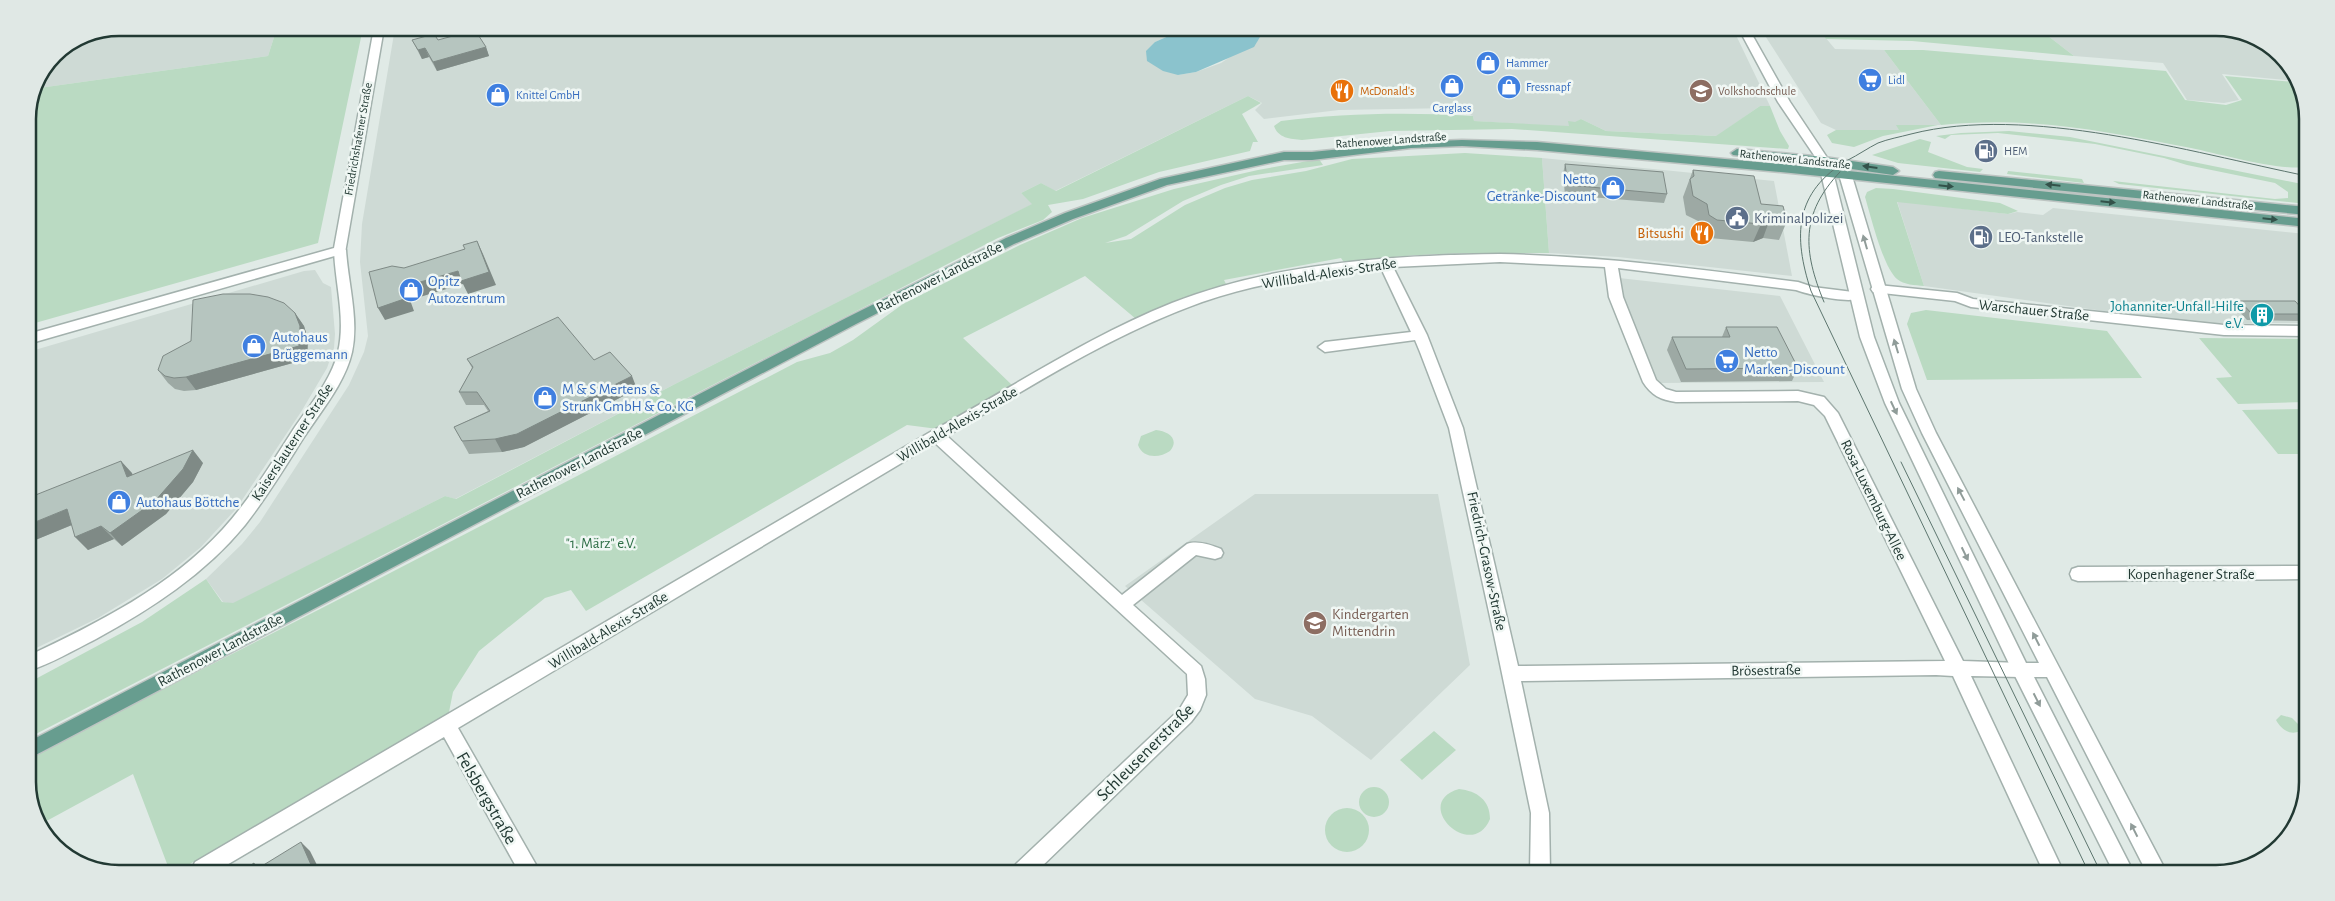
<svg xmlns="http://www.w3.org/2000/svg" width="2335" height="901" font-family="'Alegreya Sans',sans-serif">
  <style>
    .built { fill: #cedad5 }
    .green { fill: #badac2 }
    .water { fill: #8bc3cd }
    .lines { fill: none; stroke-linecap: round; stroke-linejoin: round }
    .minor-casing { stroke: #a3b1ad; stroke-width: 3 }
    .tertiary-casing { stroke: #a3b1ad; stroke-width: 3 }
    .primary-casing { stroke: #bdc4c2; stroke-width: 3 }
    .minor { fill: #fff; fill-rule: evenodd }
    .tertiary { fill: #fff; fill-rule: evenodd }
    .primary { fill: #679d8f; fill-rule: evenodd }
    .tram { stroke: #5c756e; stroke-width: 1 }
    .wall { fill: #9da9a4 }
    .shaded-wall { fill: #7f8a86 }
    .building { fill: #b6c5bf; stroke: #7f8a86 }
    .oneway { fill: #33524a }
    .oneway2 { fill: #909c99 }
    .labels { text-anchor: middle; stroke-width: 5; stroke-linejoin: round; paint-order: stroke }
    .far-shop-label { font-size: 12px; fill: #366cbe; stroke: #f0f7f4; text-anchor: start }
    .far-food-label { font-size: 12px; fill: #c56008; stroke: #f0f7f4; text-anchor: start }
    .far-education-label { font-size: 12px; fill: #785e54; stroke: #f0f7f4; text-anchor: start }
    .far-street-label { font-size: 12px; fill: #223933; stroke: #f0f7f4 }
    .far-service-label { font-size: 12px; fill: #4e5e75; stroke: #f0f7f4; text-anchor: start }
    .shop-label { font-size: 15px; fill: #366cbe; stroke: #f0f7f4; text-anchor: start }
    .service-label { font-size: 15px; fill: #4e5e75; stroke: #f0f7f4; text-anchor: start }
    .food-label { font-size: 15px; fill: #c56008; stroke: #f0f7f4; text-anchor: end }
    .street-label { font-size: 15px; fill: #223933; stroke: #f0f7f4 }
    .culture-label { font-size: 15px; fill: #0d838f; stroke: #f0f7f4; text-anchor: end }
    .park-label { font-size: 15px; fill: #2e6e46; stroke: #f0f7f4 }
    .education-label { font-size: 15px; fill: #785e54; stroke: #f0f7f4; text-anchor: start }
    .near-street-label { font-size: 18px; fill: #223933; stroke: #f0f7f4 }
    .rim { fill: none; stroke: #223933; stroke-width: 2.5 }
  </style>
  <rect width="100%" height="100%" fill="#e0eae6"/>
  <path class="built" d="M119 28H277L268 56 39 88 55 54 84 34Z
    M395 28 1182 30 1155 42 1178 75 1196 72 1221 63 1260 37 1259 30 1734 31 1770 106H1760L1717 136 1606 131 1581 119 1569 127 1474 121 1473 116 1452 108 1339 110 1264 119 1255 110 1262 103 1248 96 1055 191 1041 183 1021 193 1033 204 675 384 455 499 445 496 233 604 223 602 206 579 242 544 260 522 349 385 364 352 368 336 360 262 362 224Z
    M1762 31H1820L1835 49 1884 50 1941 125H1897L1900 130H1836L1821 123Z
    M2043 32H2246L2289 64 2295 81 2222 74 2239 100 2224 103 2187 100 2163 63 2074 56Z
    M1542 158 1774 181 1792 276 1618 257 1549 253Z
    M1897 201 2008 214 2017 212 2043 215 2053 208 2306 234V323H2215L2147 317 1924 286Z
    M315 270 323 283 331 287 335 334 334 348 327 368 301 412 236 509 201 547 162 579 98 618 28 652V352L304 271Z
    M1619 278 1780 296 1824 382 1657 383 1624 302Z
    M1255 494H1438L1470 665 1371 760 1312 716 1255 699 1125 586Z"/>
  <path class="green" d="M277 28H363L318 243 28 325V113L39 88 268 56Z
    M1820 31 2043 32 2074 56 1912 41 1826 39Z
    M1884 50H1923L2166 71 2185 100 2226 105 2242 100 2225 76 2295 82 2307 113V167C2279 171 2220 154 2191 148 2103 131 2031 116 1941 125Z
    M1248 96 1261 103 1242 114 1258 142H1253L1250 151 1159 172 1083 199 1048 205 1052 212 1043 220 998 238 28 738V683L142 622 206 579 222 602 233 603 445 496 456 499 675 384 1032 204 1021 193 1041 183 1056 191Z
    M1760 106H1770L1780 131 1789 146 1788 149 1512 129 1390 131 1302 140C1290 139 1278 138 1274 126L1281 121C1344 113 1409 112 1473 116L1474 121 1569 126 1568 121 1575 122 1581 119 1606 131 1716 136Z
    M1896 125H1938L1883 136 1854 147 1832 143 1827 135 1836 130H1899Z
    M2009 131 2070 137 2307 185V204L2119 184 2113 181 2275 199 2288 198V192L2275 183 2187 165 2164 158 2095 144 1998 133 1951 135 1945 139 1936 136 1961 133Z
    M1920 139 1931 142 1928 152 1967 167 1983 169 1980 172 1898 163 1872 155Z
    M1465 153 1542 158 1549 253C1481 253 1412 251 1345 264L1341 258 1224 280 1227 286 1176 302 1136 319 1085 276 963 338 1012 385 938 429 907 425 586 611 571 590 545 598 479 651 453 692 448 717 181 869H169L133 774 41 824 28 788V758L365 586 797 362 830 353 853 340 903 304 1020 245 1082 218 1174 189 1258 170 1319 159 1323 165 1249 176 1221 185 1183 201 1126 236 1105 243 1131 239 1185 205 1225 188 1252 180 1306 171 1352 159Z
    M2008 171 2082 179 2084 183 2007 174Z
    M1876 188 1893 189 2000 203 2018 211 2008 214 1897 202 1924 286C1915 285 1904 285 1897 279 1883 267 1871 217 1865 197L1867 192Z
    M1926 310 2107 331 2142 378 1927 380 1907 324 1911 313Z
    M2199 338 2306 339 2305 402 2238 404 2216 378 2232 377Z
    M2305 409V454H2278L2242 410Z
    M1156 430C1168 431 1180 439 1170 451 1160 458 1143 459 1138 445L1141 436Z
    M2281 715 2292 718 2300 726V731C2290 736 2281 729 2276 720Z
    M1434 731 1456 750 1422 780 1400 760Z
    M1359 802a15 15 0 1 1 30 0a15 15 0 1 1-30 0Z
    M1459 789C1477 791 1490 800 1490 819 1472 863 1410 803 1459 789Z
    M1325 830a22 22 0 1 1 44 0a22 22 0 1 1-44 0Z"/>
  <path class="water" d="M1182 30H1259L1260 37 1254 47 1196 72 1178 75 1163 71 1147 61 1146 51 1155 42Z"/>
  <g class="lines">
    <g class="minor-casing">
      <path id="minor" d="M340 246 346 250C348 283 359 319 352 352 345 383 321 411 304 437 285 467 267 497 245 525 205 574 151 609 96 639 74 650 51 664 28 671V656C98 623 170 587 223 529 250 499 271 464 293 430 309 406 331 381 338 352 346 319 335 283 334 250Z
        M1500 254C1600 256 1699 269 1798 282L1813 287 1861 293 1863 296C1855 306 1807 294 1796 290L1618 268 1623 297 1656 380 1666 389 1676 392 1798 391 1824 397 1838 413 1963 661 2021 663 2027 665 2030 670 2027 675 2021 677 1971 676 2064 873H2044L1953 676 1936 675 1521 681 1549 813 1550 872H1530L1531 813 1494 635 1449 428 1420 352 1415 340 1325 352 1318 347 1325 342 1411 332 1381 268C1321 274 1259 282 1202 302 1112 334 1028 388 947 436L1122 595 1187 544C1197 540 1211 545 1221 549L1223 553 1221 557 1215 559 1196 555 1133 605 1201 666 1205 679 1206 695 1200 710 1191 722 1037 871H1013L1016 864 1179 710 1188 695 1187 674 935 443 458 728 539 870H518L444 737 220 869H192L195 862 932 431C1012 388 1087 337 1172 303 1273 263 1393 255 1500 254ZM1500 262 1605 267 1609 297 1643 382C1651 395 1661 400 1676 402L1798 401 1814 405 1825 416 1945 661 1518 666 1463 428 1427 335 1393 267Z
        M1878 285 1957 293 1973 299 2224 325 2306 326V336L2224 335 1971 307 1955 301 1873 292 1871 289 1873 286Z
        M2078 567 2304 566V579L2078 581 2072 579 2070 574 2072 569Z"/>
    </g>
    <g class="tertiary-casing">
      <path id="tertiary" d="M374 28H384L345 253 28 344V334L334 248Z
        M1740 31H1750L1790 102 1828 159 1852 176 1916 389 1936 433 2167 873H2147L2047 677H2034L2134 873H2114L2012 670 1885 403 1860 337 1818 161 1778 102ZM1833 172 1840 178 1902 389 1922 433 2039 663H2026L1899 403 1874 337Z"/>
    </g>
    <g class="primary-casing">
      <path id="primary" d="M1462 140 1537 142 1791 165 2307 219V227L1791 173 1537 150 1462 146 1411 148 1312 160H1284L1167 185 1073 219 1014 244 856 324 28 759V742L846 318 1006 238 1065 213 1160 179 1284 152H1312L1411 142Z
        M1737 149 1824 157 1893 167 1899 171 1893 175 1824 165 1733 155 1731 153Z
        M1939 171 2307 207V215L1935 178 1933 175 1935 172Z"/>
    </g>
    <use href="#minor" class="minor"/>
    <use href="#tertiary" class="tertiary"/>
    <use href="#primary" class="primary"/>
    <path class="tram" d="M1824 302C1803 251 1800 214 1840 172
      M1901 462 2101 873
      M2089 873 1811 291C1793 236 1794 192 1848 160 1858 155 1868 148 1878 143 1888 139 1900 137 1911 134 2028 104 2189 152 2307 176"/>
  </g>
  <path class="wall" d="M412 40H438L486 47 489 56 437 71 429 57 422 59Z
    M1565 164 1667 194 1664 203 1565 195 1563 174Z
    M1693 170 1761 204 1787 221 1779 240 1763 238 1753 242 1710 238 1702 233 1700 222 1686 215 1683 197Z
    M2240 301 2306 313V316L2301 321 2247 320 2235 307Z
    M295 313 304 326 308 339 307 359 196 390 184 391 175 389 168 383 158 370 191 341Z
    M1726 327 1798 368 1792 381 1681 382 1667 350 1672 337H1722Z
    M467 359 594 360 637 389 524 447 502 452 469 454 454 427 488 411 484 405H466L459 392 472 368Z
    M121 461 132 475 203 463 193 482 166 514 122 546 114 539 88 550 72 525 28 543Z"/>
  <path class="shaded-wall" d="M486 47 489 56 437 71 433 62Z
    M425 48 429 57 422 59 418 50Z
    M1770 219 1763 238 1753 242 1761 224Z
    M477 241 483 254 496 285 468 294 463 284 410 300 414 311 385 320 378 308 403 287 458 271Z
    M295 313 304 326 308 339 307 359 196 390 186 377Z
    M632 376 637 389 524 447 502 452 495 439Z
    M193 450 203 463 193 482 166 514 122 546 110 533Z
    M121 461 132 473 138 490 127 477Z
    M67 509 79 522 28 543V525Z
    M101 526 114 539 88 550 75 537Z
    M301 842 310 851 319 869H309Z"/>
  <path class="building" d="M475 30 486 47 433 62 425 48 418 50 412 40 434 34 438 40Z
    M1565 164 1663 172 1667 194 1568 185Z
    M1693 170 1754 176 1761 204 1783 206 1787 221 1770 219 1761 224 1717 220 1709 215 1707 204 1693 196 1690 179 1694 176Z
    M477 241 489 272 461 281 458 271 403 287 407 298 378 308 369 272 392 266 404 268 465 249 463 245Z
    M223 294H250L268 297 284 303 295 313 300 326 299 346 186 377 174 378 165 376 158 370 163 356 191 341 193 300Z
    M2240 301H2295L2306 313V314H2252Z
    M558 317 594 360 610 352 632 376 517 434 495 439 462 441 454 427 490 411 477 392H459L473 367 467 359Z
    M1726 327H1777L1798 368 1686 369 1672 337H1730Z
    M193 450 183 469 155 501 110 533 101 526 75 537 67 509 28 525V498L121 461 127 477Z
    M301 842 312 867 309 869H257Z
    M254 863 256 869H245Z"/>
  <defs><path id="oneway-solid" d="M-6-.8H1V-3.2L6.5 0L1 3.2V.8H-6Z" transform="scale(1.25)"/></defs>
  <g class="oneway">
    <use href="#oneway-solid" transform="translate(1870 167) rotate(-172)"/>
    <use href="#oneway-solid" transform="translate(2053 185) rotate(-174)"/>
    <use href="#oneway-solid" transform="translate(1946 186) rotate(6)"/>
    <use href="#oneway-solid" transform="translate(2108 202) rotate(6)"/>
    <use href="#oneway-solid" transform="translate(2270 219) rotate(6)"/>
  </g>
  <g class="oneway2">
    <use href="#oneway-solid" transform="translate(1865 242) rotate(-106)"/>
    <use href="#oneway-solid" transform="translate(1896 346) rotate(-107)"/>
    <use href="#oneway-solid" transform="translate(1894 408) rotate(65)"/>
    <use href="#oneway-solid" transform="translate(1961 494) rotate(-118)"/>
    <use href="#oneway-solid" transform="translate(1965 554) rotate(64)"/>
    <use href="#oneway-solid" transform="translate(2036 639) rotate(-117)"/>
    <use href="#oneway-solid" transform="translate(2037 700) rotate(63)"/>
    <use href="#oneway-solid" transform="translate(2134 830) rotate(-117)"/>
  </g>
  <defs>
    <g id="shop-disc" transform="scale(1.25)"><circle r="9.5" fill="#3f7fe0" stroke="#f0f7f4"/><path d="M-5-2.5h2.3a2.7 3.5 0 0 1 5.4 0H5L5.5 6h-11ZM-1.5-2.5h3a1.5 2.3 0 0 0-3 0Z" fill="#fff"/></g>
    <g id="supermarket-disc" transform="scale(1.25)"><circle r="9.5" fill="#3f7fe0" stroke="#f0f7f4"/><path d="M-6-5.5h2.5l.6 2H6L4.5 2H-2.5L-4.4-4H-6ZM-1.5 3.2a1.3 1.3 0 1 0 .1 0ZM3 3.2a1.3 1.3 0 1 0 .1 0Z" fill="#fff"/></g>
    <g id="restaurant-disc" transform="scale(1.25)"><circle r="9.5" fill="#e8710a" stroke="#f0f7f4"/><path d="M-5-6h1v4h1v-4h1v4h1v-4h1v5L-1.5 .5V6h-2V.5L-5-1ZM5-6V6H3V1.5H1.5Q1.5-4 5-6Z" fill="#fff"/></g>
    <g id="university-disc" transform="scale(1.25)"><circle r="9.5" fill="#8d6e63" stroke="#f0f7f4"/><path d="M0-5L7-2L0 1L-7-2ZM-4 1L0 2.5L4 1V4Q0 6-4 4Z" fill="#fff"/></g>
    <g id="fuel-disc" transform="scale(1.25)"><circle r="9.5" fill="#5c6f8a" stroke="#f0f7f4"/><path d="M-5.5-6h7V0h2V4h1.3V-2.5L3-4.5l.8-.8L6-3V5H2.5V1h-1V6h-7ZM-4.2-4.7v3.2H.2V-4.7Z" fill="#fff"/></g>
    <g id="civic-disc" transform="scale(1.25)"><circle r="9.5" fill="#5c6f8a" stroke="#f0f7f4"/><path d="M-.6-6.5H3V-4.5H.6V-3L4-1V1h2V6H-6V1h2V-1L-.6-3ZM-1.2 2.5V6h2.4V2.5Z" fill="#fff"/></g>
    <g id="building-disc" transform="scale(1.25)"><circle r="9.5" fill="#0f9aa8" stroke="#f0f7f4"/><path d="M-4-6H4V6H1V3H-1V6H-4ZM-2.5-4.3h1.7v1.8h-1.7ZM.8-4.3h1.7v1.8H.8ZM-2.5-1h1.7V.8h-1.7ZM.8-1h1.7V.8H.8Z" fill="#fff"/></g>
    <g id="school-disc" transform="scale(1.25)"><circle r="9.5" fill="#8d6e63" stroke="#f0f7f4"/><path d="M0-5L7-2L0 1L-7-2ZM-4 1L0 2.5L4 1V4Q0 6-4 4Z" fill="#fff"/></g>
  </defs>
  <g fill-rule="evenodd">
    <use href="#shop-disc" x="1488" y="63"/>
    <use href="#supermarket-disc" x="1870" y="80"/>
    <use href="#shop-disc" x="1452" y="86"/>
    <use href="#shop-disc" x="1509" y="87"/>
    <use href="#restaurant-disc" x="1342" y="91"/>
    <use href="#university-disc" x="1701" y="91"/>
    <use href="#shop-disc" x="498" y="95"/>
    <use href="#fuel-disc" x="1986" y="151"/>
    <use href="#shop-disc" x="1613" y="188"/>
    <use href="#civic-disc" x="1737" y="218"/>
    <use href="#restaurant-disc" x="1702" y="233"/>
    <use href="#fuel-disc" x="1981" y="237"/>
    <use href="#shop-disc" x="411" y="290"/>
    <use href="#building-disc" x="2262" y="315"/>
    <use href="#shop-disc" x="254" y="346"/>
    <use href="#supermarket-disc" x="1727" y="361"/>
    <use href="#shop-disc" x="545" y="398"/>
    <use href="#shop-disc" x="119" y="502"/>
    <use href="#school-disc" x="1315" y="623"/>
  </g>
  <g class="labels">
    <g class="far-shop-label">
      <text x="1506" y="67">Hammer</text>
      <text x="1888" y="84">Lidl</text>
      <text x="1526" y="91">Fressnapf</text>
      <text x="516" y="99">Knittel GmbH</text>
      <text x="1452" y="112" text-anchor="middle">Carglass</text>
    </g>
    <g class="far-food-label">
      <text x="1360" y="95">McDonald's</text>
    </g>
    <g class="far-education-label">
      <text x="1718" y="95">Volkshochschule</text>
    </g>
    <g class="far-street-label">
      <text transform="translate(358 139) rotate(-80)" y="4">Friedrichshafener Straße</text>
      <text transform="translate(1391 140) rotate(-4)" y="4">Rathenower Landstraße</text>
      <text transform="translate(1795 159) rotate(6)" y="4">Rathenower Landstraße</text>
      <text transform="translate(2198 200) rotate(6)" y="4">Rathenower Landstraße</text>
    </g>
    <g class="far-service-label">
      <text x="2004" y="155">HEM</text>
    </g>
    <g class="shop-label">
      <text x="1596" y="184" text-anchor="end">Netto<tspan x="1596" dy="17">Getränke-Discount</tspan></text>
      <text x="428" y="286">Opitz<tspan x="428" dy="17">Autozentrum</tspan></text>
      <text x="272" y="342">Autohaus<tspan x="272" dy="17">Brüggemann</tspan></text>
      <text x="1744" y="357">Netto<tspan x="1744" dy="17">Marken-Discount</tspan></text>
      <text x="562" y="394">M &amp; S Mertens &amp;<tspan x="562" dy="17">Strunk GmbH &amp; Co. KG</tspan></text>
      <text x="136" y="507">Autohaus Böttche</text>
    </g>
    <g class="service-label">
      <text x="1754" y="223">Kriminalpolizei</text>
      <text x="1998" y="242">LEO-Tankstelle</text>
    </g>
    <g class="food-label">
      <text x="1684" y="238">Bitsushi</text>
    </g>
    <g class="street-label">
      <text transform="translate(1329 273) rotate(-9)" y="5">Willibald-Alexis-Straße</text>
      <text transform="translate(939 277) rotate(-27)" y="5">Rathenower Landstraße</text>
      <text transform="translate(2034 310) rotate(6)" y="5">Warschauer Straße</text>
      <text transform="translate(957 424) rotate(-30)" y="5">Willibald-Alexis-Straße</text>
      <text transform="translate(292 442) rotate(-57)" y="5">Kaiserslauterner Straße</text>
      <text transform="translate(579 463) rotate(-27)" y="5">Rathenower Landstraße</text>
      <text transform="translate(1874 500) rotate(64)" y="5">Rosa-Luxemburg-Allee</text>
      <text transform="translate(1487 561) rotate(78)" y="5">Friedrich-Grasow-Straße</text>
      <text x="2191" y="579">Kopenhagener Straße</text>
      <text transform="translate(608 630) rotate(-31)" y="5">Willibald-Alexis-Straße</text>
      <text transform="translate(220 650) rotate(-28)" y="5">Rathenower Landstraße</text>
      <text transform="translate(1766 670) rotate(-1)" y="5">Brösestraße</text>
    </g>
    <g class="culture-label">
      <text x="2244" y="311">Johanniter-Unfall-Hilfe<tspan x="2244" dy="17">e.V.</tspan></text>
    </g>
    <g class="park-label">
      <text x="601" y="548">"1. März" e.V.</text>
    </g>
    <g class="education-label">
      <text x="1332" y="619">Kindergarten<tspan x="1332" dy="17">Mittendrin</tspan></text>
    </g>
    <g class="near-street-label">
      <text transform="translate(1145 752) rotate(-45)" y="6">Schleusenerstraße</text>
      <text transform="translate(487 798) rotate(60)" y="6">Felsbergstraße</text>
    </g>
  </g>
  <path d="M0 0H2335V901H0ZM119 36H2216A83 83 0 0 1 2299 119V782A83 83 0 0 1 2216 865H119A83 83 0 0 1 36 782V119A83 83 0 0 1 119 36Z" fill="#e0e8e5" fill-rule="evenodd"/>
  <path class="rim" d="M119 36H2216A83 83 0 0 1 2299 119V782A83 83 0 0 1 2216 865H119A83 83 0 0 1 36 782V119A83 83 0 0 1 119 36Z"/>
</svg>
